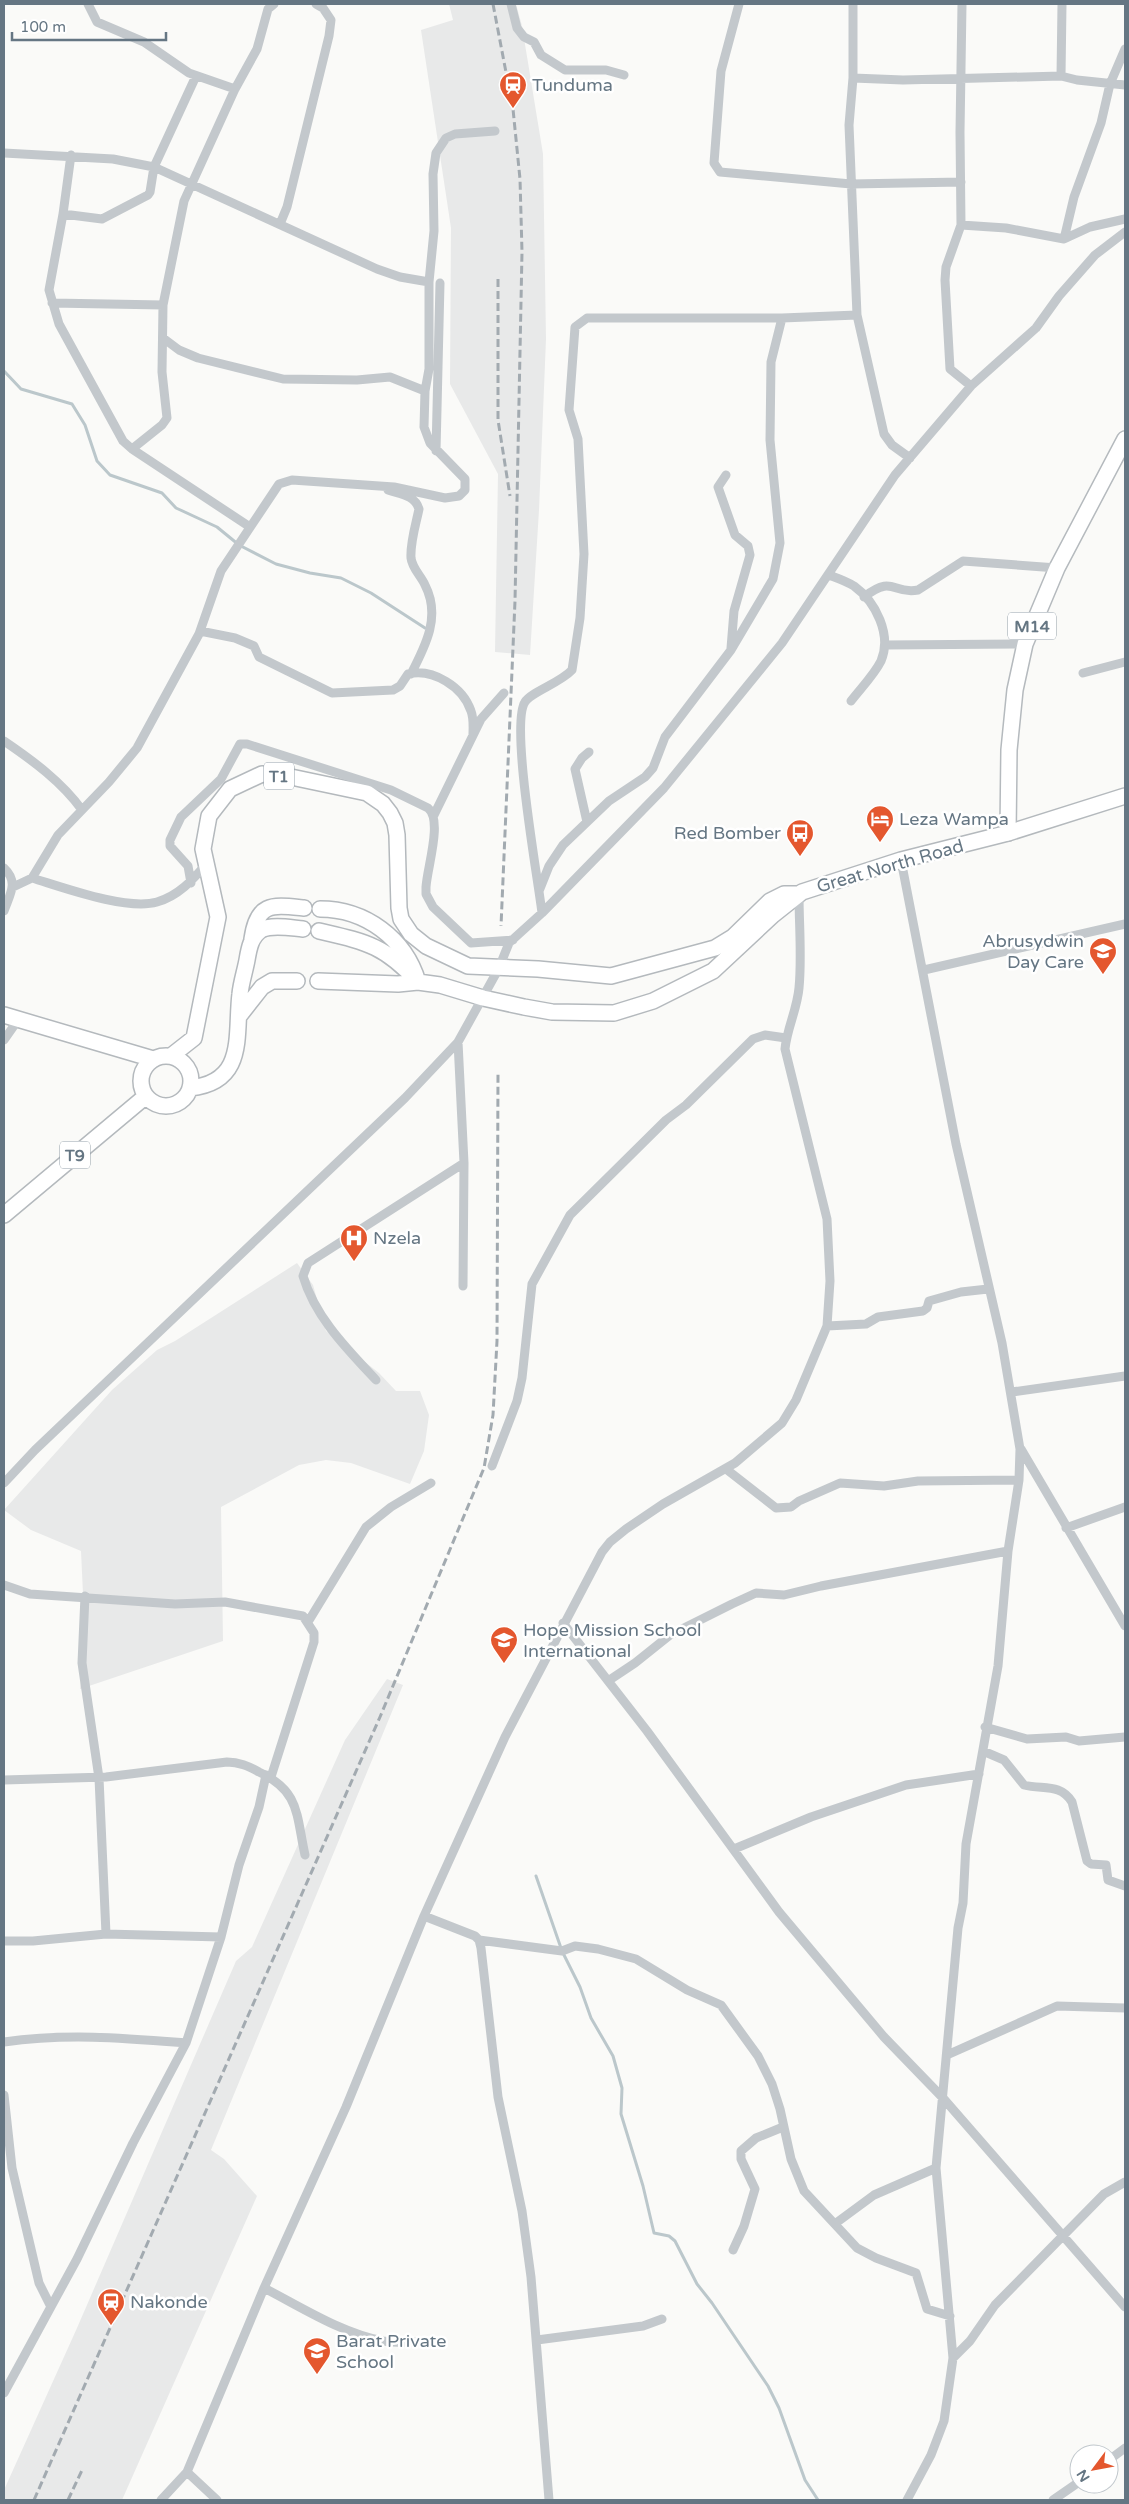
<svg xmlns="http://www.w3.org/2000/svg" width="1129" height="2504" font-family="'Varela Round',sans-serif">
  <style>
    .built { fill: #e8e9e9 }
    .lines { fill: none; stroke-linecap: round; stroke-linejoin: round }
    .stream { stroke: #bbc7cb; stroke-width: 3 }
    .primary-casing { stroke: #b5babe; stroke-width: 18 }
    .trunk-casing { stroke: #b4b9bd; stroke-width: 18 }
    .minor { stroke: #c3c8cc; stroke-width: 9 }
    .primary { stroke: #fff; stroke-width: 15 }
    .trunk { stroke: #fff; stroke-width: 15 }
    .rail { stroke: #a2aab0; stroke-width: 3; stroke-dasharray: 8 4; stroke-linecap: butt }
    .labels { text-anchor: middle; stroke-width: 5; stroke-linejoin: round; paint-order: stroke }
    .shield { fill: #fff; stroke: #939fa8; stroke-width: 1 }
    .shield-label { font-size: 16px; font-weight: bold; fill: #657683 }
    .poi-label { font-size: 18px; fill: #657683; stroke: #fff; text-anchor: start }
    .street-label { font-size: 18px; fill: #657683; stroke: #fff }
  </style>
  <rect width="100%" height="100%" fill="#fafaf8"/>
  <path class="built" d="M449 4H516L522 26 543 154 546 339 539 510 530 655 495 652 498 474 450 384 451 228 421 30 453 20Z
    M297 1263 313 1285 326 1331 379 1373 396 1391H420L429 1415 424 1451 410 1484 351 1463 326 1460 299 1465 221 1507 223 1641 80 1689 85 1637 81 1551 31 1530 4 1510 112 1390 157 1350 175 1341Z
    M387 1679 403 1685 211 2150 224 2159 257 2196 122 2500H4V2490L77 2328 236 1961 252 1947 345 1740Z"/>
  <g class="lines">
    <path class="stream" d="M4 371 21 389 72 404 85 425 97 461 110 475 162 493 176 508 217 527 239 545 276 564 310 573 341 578 371 593 425 628
      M536 1876 562 1951 580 1987 591 2018 613 2056 622 2088 621 2114 643 2186 654 2233 669 2236 675 2241 697 2284 712 2303 768 2386 779 2408 805 2480 818 2500"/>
    <g class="primary-casing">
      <path id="primary" d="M1008 833 1009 750 1015 690 1025 644 1057 568 1125 439"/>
    </g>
    <g class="trunk-casing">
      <path id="trunk" d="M319 931C366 942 384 945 418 982L440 985 483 998 524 1007 552 1012 614 1013 653 1001 713 971 773 915 802 892 901 860 1008 833 1125 796
        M252 939C257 902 272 905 304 908
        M318 981 398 984 418 982C405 938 365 909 320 909
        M4 1015 153 1059
        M240 1015 262 987 272 981H297
        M171 1056 194 1038 218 917 203 849 209 816 230 789 262 774 291 777 367 793 383 804 390 813 395 823 397 835 399 908 401 919 411 934 426 946 468 966 538 969 611 976 715 948 733 937 770 901 784 894H799
        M141 1081a25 25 0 1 1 50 0a25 25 0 1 1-50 0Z
        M190 1088C247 1082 235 1035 240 994 241 983 245 971 247 960 249 948 251 937 261 930 272 924 291 928 303 929
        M4 1215 146 1096"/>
    </g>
    <path class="minor" d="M88 4 97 22 144 42 189 73 235 89
      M511 4 517 28 524 37 534 42 541 55 565 70H606L624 75
      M739 4 721 71 714 163 720 172 851 184 961 182
      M853 4V78L849 125 857 315 884 434 892 445 910 458
      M962 4 960 132 961 225 946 267 945 280 950 369 971 386
      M1061 76 1062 4
      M853 78 903 80 1061 76 1077 80 1125 85
      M4 153 113 159 154 167 377 269 400 277 429 282
      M71 155 63 214 49 290 59 324 123 441 132 449 250 527
      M63 214 102 219 148 195 150 192 154 167 196 76
      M280 224 287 207 329 36 331 20 323 8 316 4
      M961 225 1006 228 1064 239 1090 227 1125 219
      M1064 239 1074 197 1101 123 1110 84 1125 49
      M52 303 163 305
      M163 338 179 350 198 358 283 379 357 380 390 377 425 391
      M132 449 162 425 167 418 162 372 163 305 184 201 235 89 257 49 268 9 274 4
      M436 451 440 283
      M726 475 718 487 735 535 748 546 750 555 734 611 731 648
      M388 490C400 494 415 495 419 509 416 524 410 542 411 558 412 568 421 576 425 585 441 616 426 645 411 674
      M829 575C837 578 846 581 854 586 876 602 892 635 881 661 874 675 861 688 851 701
      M864 597C894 574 892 595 918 590L963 561 1057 568
      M200 631 235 638 254 646 259 657 332 693 393 690 400 686 408 674C433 668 463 687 471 711 474 719 473 727 473 735
      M885 645 1025 644
      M1083 673 1125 662
      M4 741C32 760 62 782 82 810
      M434 815 481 719 504 693
      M587 822 575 769 582 758 589 752
      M901 860 956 1144 1002 1343 1020 1449 1019 1480 1008 1551 998 1666 966 1844 963 1903 958 1928 936 2168 953 2358 944 2421 931 2455 907 2500
      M4 868C19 882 10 894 4 911
      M32 878C62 887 127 911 157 902 178 896 193 880 206 864
      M191 883 188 866 170 846V840L181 817 221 779 240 744H247L391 790 428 808C443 820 427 868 426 887V894L433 907 471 943 513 940
      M13 887 32 878 58 835 109 782 137 748 199 634 221 571 279 484 292 480 394 487 445 498 459 496 465 490V479L430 443 424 427 425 391 429 369V282L434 231 433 174 436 153 446 138 455 134 495 131
      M539 891 549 866 563 845 609 801 645 777 653 768 665 737 731 650 773 579 780 543 770 440 771 362 782 318
      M542 913C538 879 510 724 525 702 531 692 560 683 572 670L580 618 584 554 578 439 569 410 575 327 587 318H782L857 315
      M924 970 1125 924
      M4 1040 18 1020
      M458 1042 464 1163 463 1286
      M827 1326 866 1324 878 1317 923 1311 927 1308 929 1301 961 1292 988 1289
      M376 1380C347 1349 315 1317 303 1276L308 1263 464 1163
      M1012 1392 1125 1376
      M1021 1449 1125 1626
      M492 1466 517 1401 522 1378 532 1284 570 1215 666 1120 686 1105 753 1039 765 1035 786 1038
      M726 1469 776 1508 791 1507 799 1501 840 1483 884 1486 918 1481 1019 1480
      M4 1483 35 1450 405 1098 458 1042 499 968 509 943 542 913 664 788 782 643 895 475 971 386 1036 328 1059 296 1095 255 1125 232
      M1066 1528 1125 1507
      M4 1585 30 1594 175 1604 225 1602 303 1616 314 1633V1642L271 1777
      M85 1596 82 1663 99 1778 106 1934
      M308 1622 366 1527 391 1507 431 1483
      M563 1623 647 1731 779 1912 884 2037 943 2098 1125 2307
      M608 1681 635 1663 670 1635 732 1604 756 1593 784 1595 821 1586 1008 1551
      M985 1727 1027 1739 1066 1737 1079 1741 1125 1737
      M983 1751 1004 1760 1024 1785C1043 1790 1060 1783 1072 1802L1087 1861 1091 1864 1106 1865 1108 1880 1125 1886
      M4 1780 106 1777 227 1762C239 1762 248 1766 259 1772 300 1791 296 1814 305 1855
      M734 1849 811 1817 906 1785 979 1774
      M424 1916 475 1936 479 1940 481 1948 498 2097 522 2211 531 2277 549 2500
      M479 1940 562 1951 575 1946 598 1949 636 1959 687 1990 721 2005 758 2056 772 2084 780 2109 791 2159 804 2191 857 2248 876 2258 916 2273 927 2309 950 2316
      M4 1941H33L106 1934 221 1937
      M4 2042C67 2033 124 2038 186 2043
      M947 2055 1057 2006 1125 2008
      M4 2095 12 2168 39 2283 50 2305
      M836 2223 874 2195 936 2168
      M733 2250 744 2226 755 2189 741 2159V2151L756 2138 783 2127
      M264 2288C301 2307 341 2333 383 2341 395 2343 409 2342 421 2342
      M537 2340 643 2326 662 2319
      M953 2358 970 2341 995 2305 1048 2251 1104 2194 1125 2182
      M4 2393 77 2259 133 2143 186 2043 221 1937 239 1865 259 1807 266 1775
      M1109 2460 1125 2448
      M187 2472 217 2500
      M161 2500 187 2472 264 2288 346 2107 424 1916 505 1737 602 1552 610 1542 626 1529 663 1504 735 1463 782 1423 796 1400 827 1326 830 1281 827 1219 785 1049C787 1028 797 1010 799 988 802 958 799 925 799 894
      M1053 2500 1079 2482"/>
    <use href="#primary" class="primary"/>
    <use href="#trunk" class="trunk"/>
    <path class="rail" d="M493 4 513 109 520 179 522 252 515 601 501 926
      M498 279V420L510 496
      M34 2500 380 1717 484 1468 493 1415 497 1341 498 1073
      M68 2500 83 2468"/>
  </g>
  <defs>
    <g id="station-pin" transform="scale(1.4375)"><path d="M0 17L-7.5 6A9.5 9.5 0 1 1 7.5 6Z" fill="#e4572e" stroke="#fff"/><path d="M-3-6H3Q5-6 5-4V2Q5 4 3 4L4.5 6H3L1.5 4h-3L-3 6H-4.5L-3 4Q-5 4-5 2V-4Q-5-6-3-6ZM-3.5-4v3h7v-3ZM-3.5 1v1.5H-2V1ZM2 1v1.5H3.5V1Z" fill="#fff"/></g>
    <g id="hotel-pin" transform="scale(1.4375)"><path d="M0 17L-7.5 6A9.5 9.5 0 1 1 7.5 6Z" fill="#e4572e" stroke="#fff"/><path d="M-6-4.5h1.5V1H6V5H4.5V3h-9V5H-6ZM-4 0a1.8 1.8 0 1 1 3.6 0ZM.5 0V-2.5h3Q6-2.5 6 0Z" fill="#fff"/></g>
    <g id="bus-pin" transform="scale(1.4375)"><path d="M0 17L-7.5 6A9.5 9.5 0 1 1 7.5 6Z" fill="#e4572e" stroke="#fff"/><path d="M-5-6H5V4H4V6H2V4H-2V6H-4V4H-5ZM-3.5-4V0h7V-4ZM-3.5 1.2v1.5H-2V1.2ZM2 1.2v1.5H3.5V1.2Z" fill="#fff"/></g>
    <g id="school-pin" transform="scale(1.4375)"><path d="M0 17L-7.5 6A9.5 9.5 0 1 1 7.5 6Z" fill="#e4572e" stroke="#fff"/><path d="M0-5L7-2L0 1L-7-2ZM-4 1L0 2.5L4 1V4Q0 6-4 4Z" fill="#fff"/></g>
    <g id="hospital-pin" transform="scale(1.4375)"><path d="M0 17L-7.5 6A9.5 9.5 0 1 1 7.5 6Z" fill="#e4572e" stroke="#fff"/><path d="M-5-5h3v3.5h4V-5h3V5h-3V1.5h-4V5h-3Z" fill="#fff"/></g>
  </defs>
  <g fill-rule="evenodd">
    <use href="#station-pin" x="513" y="85"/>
    <use href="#hotel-pin" x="880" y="819"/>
    <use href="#bus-pin" x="800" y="833"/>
    <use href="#school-pin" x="1103" y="951"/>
    <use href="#hospital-pin" x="354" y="1238"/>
    <use href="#school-pin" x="504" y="1640"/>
    <use href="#station-pin" x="111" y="2302"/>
    <use href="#school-pin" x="317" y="2351"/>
  </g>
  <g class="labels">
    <g class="shield">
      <rect x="1008" y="612.5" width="48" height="27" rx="4"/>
      <rect x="264" y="762.5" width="30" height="27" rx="4"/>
      <rect x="60" y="1141.5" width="30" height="27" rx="4"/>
    </g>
    <g class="shield-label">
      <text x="1032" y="632">M14</text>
      <text x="279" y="782">T1</text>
      <text x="75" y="1161">T9</text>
    </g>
    <g class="poi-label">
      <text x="532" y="91">Tunduma</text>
      <text x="899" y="825">Leza Wampa</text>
      <text x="781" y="839" text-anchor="end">Red Bomber</text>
      <text x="1084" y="947" text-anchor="end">Abrusydwin<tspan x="1084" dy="21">Day Care</tspan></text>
      <text x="373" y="1244">Nzela</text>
      <text x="523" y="1636">Hope Mission School<tspan x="523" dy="21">International</tspan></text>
      <text x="130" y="2308">Nakonde</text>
      <text x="336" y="2347">Barat Private<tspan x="336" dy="21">School</tspan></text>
    </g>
    <g class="street-label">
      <text transform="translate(890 866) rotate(-16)" y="6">Great North Road</text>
    </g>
  </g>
  <rect width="1129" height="2504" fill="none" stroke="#657683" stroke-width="10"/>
  <g transform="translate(1094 2469) rotate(238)"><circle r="24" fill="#ffffff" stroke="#c1c8cd"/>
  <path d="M0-4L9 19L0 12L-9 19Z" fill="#e4572e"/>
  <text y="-8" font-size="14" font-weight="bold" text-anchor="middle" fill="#657683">N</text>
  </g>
  <path d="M12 32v8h154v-8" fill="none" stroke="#657683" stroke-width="2.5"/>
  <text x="20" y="32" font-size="15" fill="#657683" stroke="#ffffff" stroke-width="4" paint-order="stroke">100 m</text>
</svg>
